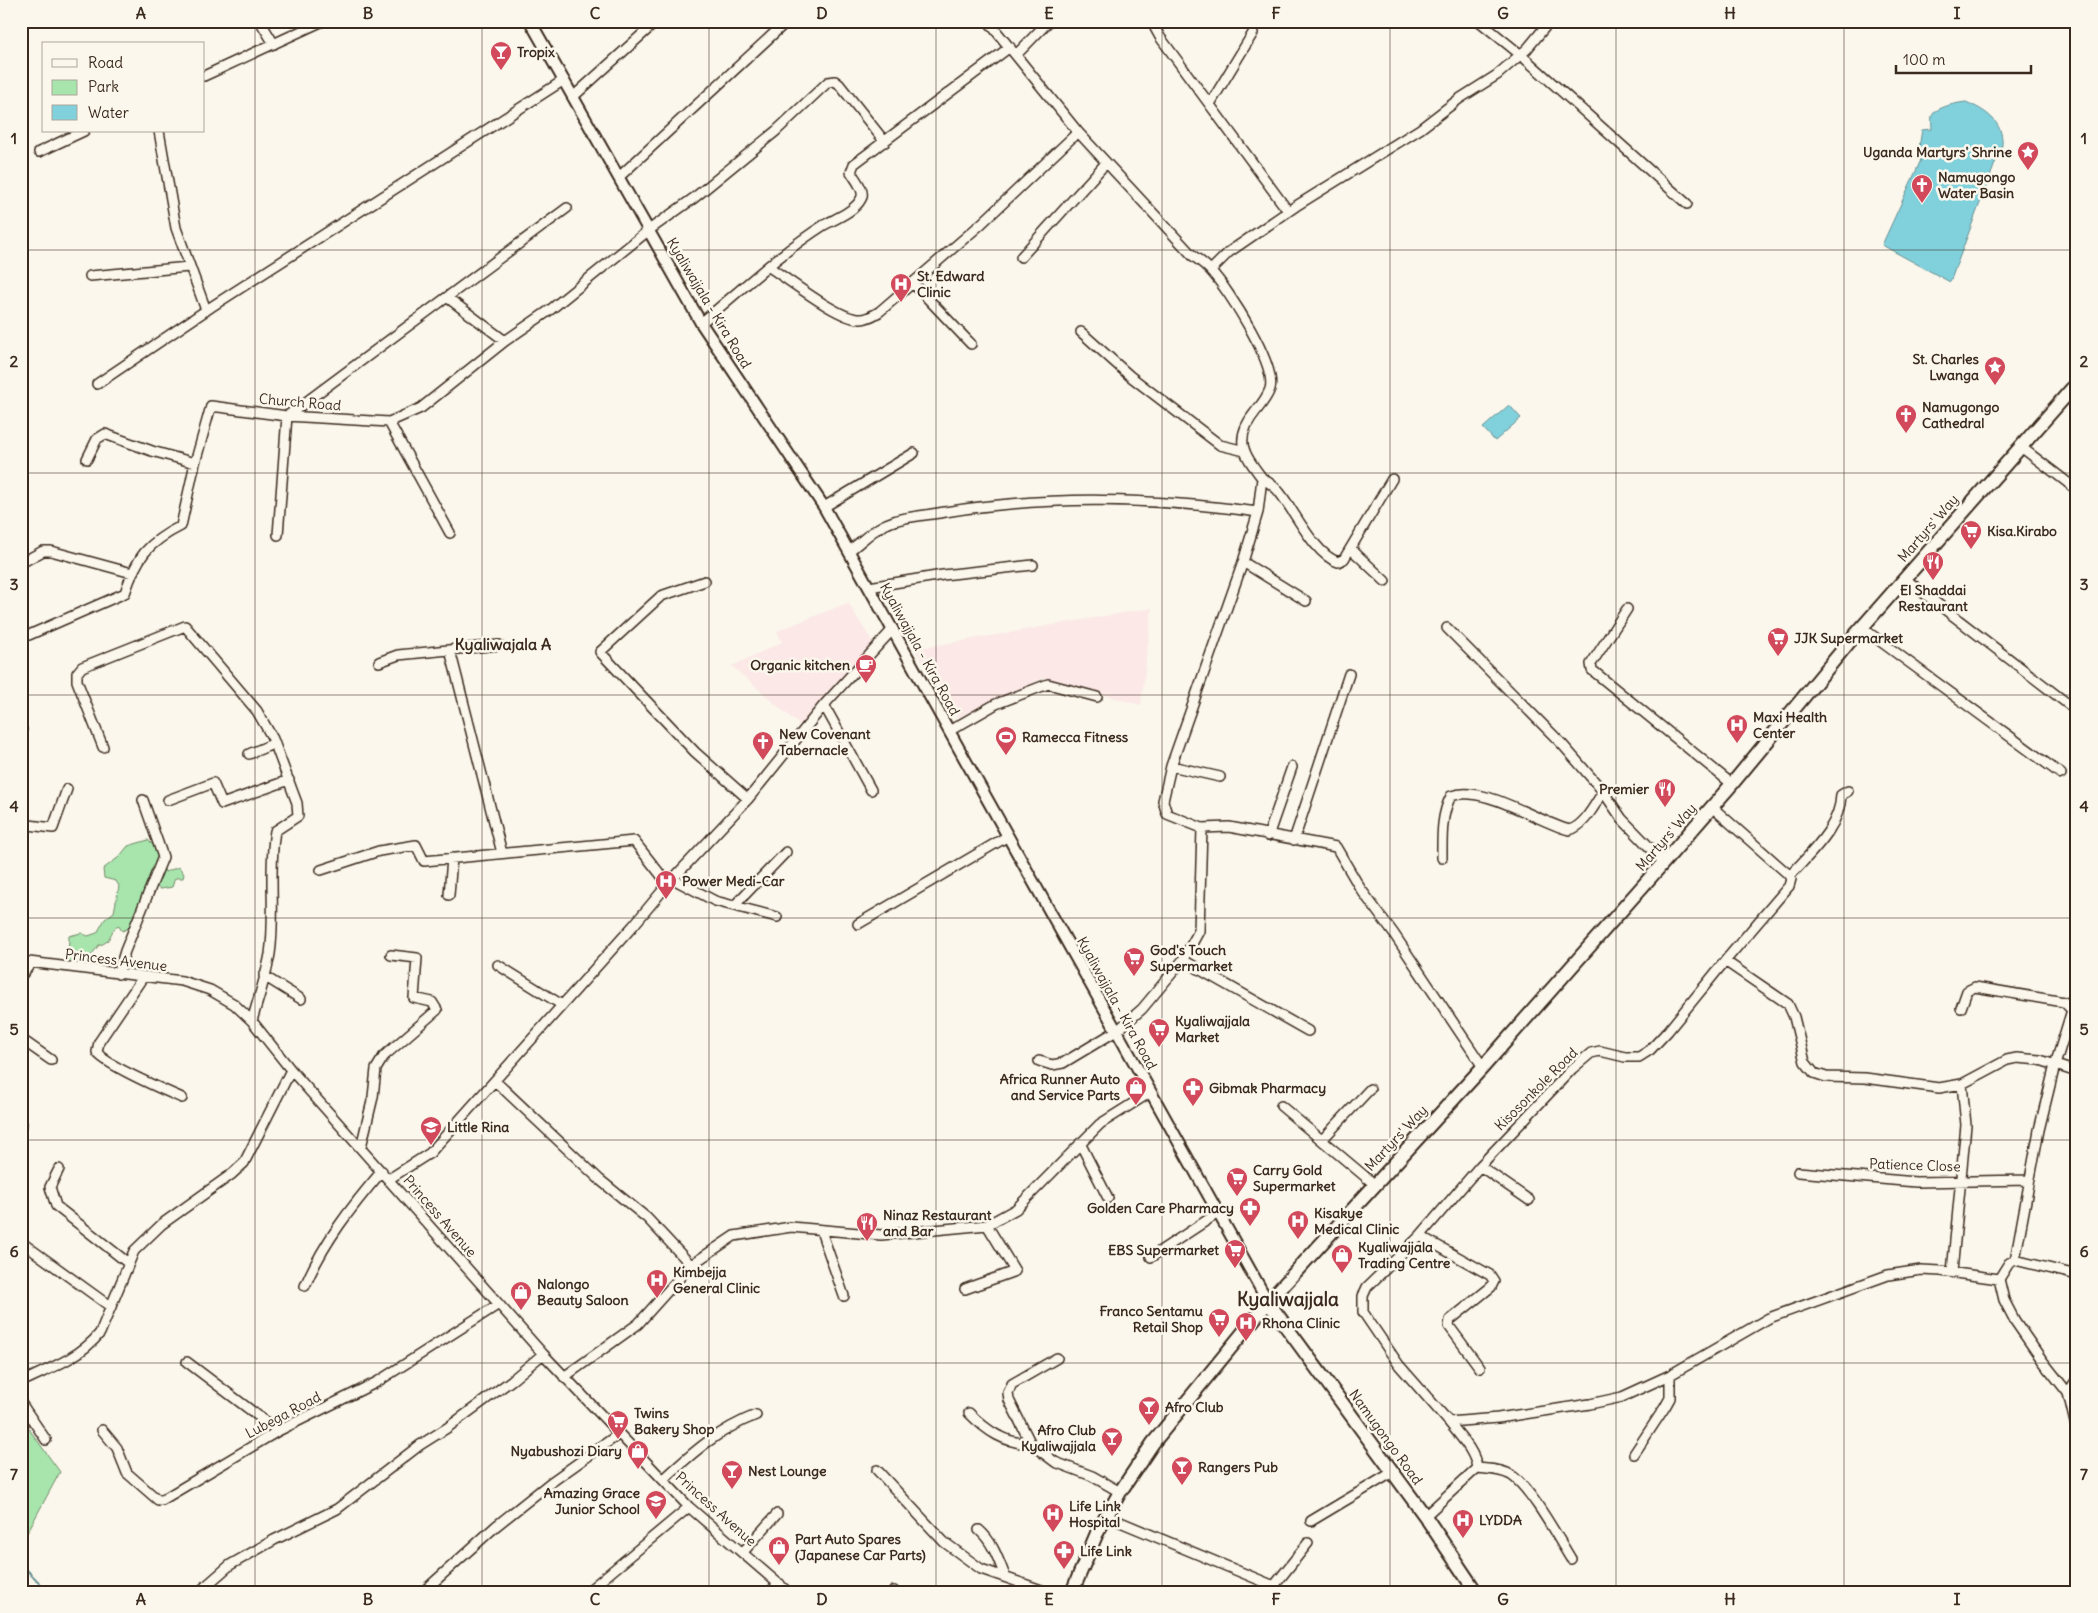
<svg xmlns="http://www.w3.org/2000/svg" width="2098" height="1613" font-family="Delius,sans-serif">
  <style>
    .built { fill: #fbe8e7 }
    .green { fill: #a7e5ad; stroke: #718866 }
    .water { fill: #81d1dd; stroke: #658e91 }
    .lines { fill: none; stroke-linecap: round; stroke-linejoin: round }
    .stream { stroke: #658e91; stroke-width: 2.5 }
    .minor-casing { stroke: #3b2a1e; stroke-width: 12 }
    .tertiary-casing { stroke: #3b2a1e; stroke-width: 14 }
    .secondary-casing { stroke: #3b2a1e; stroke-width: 16 }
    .minor { stroke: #fbf7ec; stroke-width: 9 }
    .tertiary { stroke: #fbf7ec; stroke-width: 10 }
    .secondary { stroke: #fbf7ec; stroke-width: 12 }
    .grid { fill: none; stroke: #3b2a1e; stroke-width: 1; stroke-opacity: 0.55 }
    .labels { text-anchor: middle; stroke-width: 5; stroke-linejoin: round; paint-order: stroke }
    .poi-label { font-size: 14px; font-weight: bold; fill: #3b2a1e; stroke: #fbf7ec; text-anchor: start }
    .street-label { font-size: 14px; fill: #3b2a1e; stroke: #fbf7ec }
    .quarter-label { font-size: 16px; font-weight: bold; fill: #3b2a1e; stroke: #fbf7ec }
    .district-label { font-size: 19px; font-weight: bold; fill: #3b2a1e; stroke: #fbf7ec }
    .neatline { fill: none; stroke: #3b2a1e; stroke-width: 2 }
    .grid-label { font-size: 16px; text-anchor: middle; font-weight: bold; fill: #3b2a1e }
  </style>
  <rect width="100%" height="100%" fill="#fbf7ec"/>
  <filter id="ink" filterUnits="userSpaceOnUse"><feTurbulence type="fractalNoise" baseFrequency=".02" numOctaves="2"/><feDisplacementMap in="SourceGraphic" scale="10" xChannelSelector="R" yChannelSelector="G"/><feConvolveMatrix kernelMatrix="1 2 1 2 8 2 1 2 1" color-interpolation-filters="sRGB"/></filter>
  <g filter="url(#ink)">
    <path class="built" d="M848 603 874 644 802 727 732 666 782 642 777 631Z
      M1152 608 1141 705 1043 678 957 718 915 649Z"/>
    <path class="green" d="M148 840 155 847 165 872 179 867 184 874 183 878H175L172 887 161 889 154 886 136 925 122 931 118 925C109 931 112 943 99 945L86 962 84 969 68 963 69 936 81 933 88 936 97 933 105 919 114 912 119 886 116 881 104 878 103 869 119 857 128 846Z
      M21 1418 60 1472 21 1544Z"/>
    <path class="water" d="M1966 102C1985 110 2004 122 2002 145L1950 282 1882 245 1921 160 1917 159 1922 130 1932 129C1932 126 1931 120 1932 116 1935 107 1957 103 1966 102Z
      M1509 405 1521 418 1495 441 1483 428Z"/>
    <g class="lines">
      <path class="stream" d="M21 1564 48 1592"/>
      <g class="minor-casing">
        <path id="minor" d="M260 21 274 44
          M988 21 1078 132 1192 255C1199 260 1206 265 1212 272 1229 291 1277 365 1270 389 1267 397 1261 405 1256 411 1233 439 1243 453 1262 478L1258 512 1243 562 1171 766 1163 801 1167 814 1202 828 1199 931 1183 960 1142 1009 1118 1030 1063 1063 1052 1065 1039 1061
          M1162 21 1155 28 1160 37 1288 211
          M1479 21 1521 55 1687 204
          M1016 55 1049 21
          M204 76 323 21
          M574 96 657 21
          M1210 104 1253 33
          M159 131 176 228 206 310
          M39 152 84 131
          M619 177 784 24
          M1021 257 1106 163
          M769 267C788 279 841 321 861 319 867 319 874 315 879 312L981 224 1078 132
          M1211 270 1229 252 1296 206 1420 129 1459 99 1497 75 1527 49 1550 21
          M90 276 189 267
          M913 283 971 344
          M448 298 505 341
          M701 323C741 290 780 253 824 225 835 219 855 211 861 199 866 191 855 179 851 172L854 164 1010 47
          M1081 332 1130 376 1220 445 1245 451
          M97 384 211 307 564 80
          M389 422 450 533
          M2021 447 2076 489
          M87 459 97 439 105 434 152 451 195 463
          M1262 478C1268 482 1276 487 1280 493 1295 512 1315 555 1338 562L1344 559 1392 479
          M824 507 914 453
          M278 535 287 416 567 208
          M1351 549 1385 581
          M849 551C860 543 870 532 882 526 900 516 925 516 945 512 1051 495 1152 498 1258 512
          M1243 562 1306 601
          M21 563 43 551H51L132 573
          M1904 578 2077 711
          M705 581 661 596 600 652 695 752 748 799
          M869 587 943 575 1033 565
          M1627 609 1591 664 1592 670 1732 784
          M1861 627 2061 774
          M1447 628 1562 744 1602 790 1622 819 1664 862
          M21 636 29 635 125 593C137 557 147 543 181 526L195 463 211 406 287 416 389 422 421 408 505 341 550 310 649 230 694 198 776 131 828 82 835 81 839 84 885 142
          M450 650 502 853
          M379 662 398 655 499 645
          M824 705 871 790
          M21 731 22 730
          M949 731 996 704 1048 684 1097 697
          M103 747 77 681V673L82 667 185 626 257 711 273 739 297 803 298 816 275 831C268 871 276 913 270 954 266 977 258 999 252 1021
          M249 754 275 743
          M1171 766 1220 777
          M168 800 213 783 222 804 289 780
          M1712 807 1788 874 1791 879 1789 886 1725 961 1668 1031 1650 1050 1639 1057H1625L1600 1051 1591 1053 1572 1069 1480 1166 1420 1236 1367 1287 1363 1296V1312L1399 1365 1449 1422 1498 1418 1590 1404 1622 1397 1670 1375 1769 1318 1888 1275 1921 1270 1941 1271 1999 1279 2004 1300 2015 1321 2042 1360 2068 1393 2077 1431
          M21 824 53 828 67 789
          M1202 828 1229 827 1336 847 1360 888 1394 934 1483 1067
          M1268 836 1292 767
          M1294 840 1349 674
          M1442 858C1442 837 1441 815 1451 796 1483 784 1536 821 1569 830 1584 827 1595 804 1603 792
          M321 870 379 851 416 845 424 861 634 841 668 884
          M1790 876C1810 853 1840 828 1841 795L1848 791
          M673 879 715 901 777 917
          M449 895 452 858
          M734 906 786 852
          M858 924 1008 836
          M1183 960 1308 1031
          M21 961 182 981 210 990 234 1004 252 1021 291 1070 543 1354 689 1507 788 1592
          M1725 961 1788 1004 1794 1017 1805 1062 1814 1073 1826 1077 1865 1078 1939 1088 1962 1084 2007 1060 2017 1058 2040 1060 2077 1072
          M498 965 562 1005
          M118 974 125 951 163 857 143 800
          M21 976 31 963
          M264 976 301 999
          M143 977 99 1042 97 1052C103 1064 166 1091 182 1098
          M1961 1008 1967 991 1975 987 2064 1002 2072 1010 2055 1065 2039 1130 2015 1260
          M21 1039 51 1060
          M495 1081 600 1180 647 1218 691 1265
          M1281 1106 1374 1184
          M21 1123 22 1124
          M1322 1140 1370 1089
          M1080 1143 1108 1198
          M361 1147 373 1097 376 1069 384 1056 437 1010 432 1002 414 998 417 958 391 955
          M1480 1166 1529 1200
          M59 1169 50 1187 56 1206 128 1263
          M1798 1172 1916 1182 2030 1180
          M389 1179 430 1153 633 926 668 884 748 799 824 705 893 629
          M821 1231 844 1296
          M1420 1236 1490 1275 1494 1281 1491 1287 1450 1320 1449 1326 1480 1368
          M21 1242 111 1307
          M1151 1257 1218 1213
          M1952 1272 1966 1125 1962 1084
          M1999 1279 2009 1263 2015 1260 2077 1275
          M305 1286C323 1243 352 1206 382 1171
          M965 1289 1015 1271 987 1225
          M1057 1358 1012 1384 1008 1393 1009 1400 1031 1444 1055 1462 1092 1476 1120 1492
          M187 1362 278 1431
          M564 1377 638 1324 691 1265 734 1236 791 1227 881 1235 987 1225 1016 1209 1100 1124 1151 1092
          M21 1382C49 1369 81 1357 100 1333L134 1251 162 1224 232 1174 244 1163 291 1070
          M2068 1393 2077 1379
          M21 1403 46 1440
          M969 1413C987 1431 1004 1443 1031 1444
          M102 1430 117 1448 127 1473 158 1500H162L278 1431 377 1382 499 1304
          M1634 1454 1665 1407 1670 1398V1375
          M1477 1468C1487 1469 1501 1469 1511 1475 1531 1488 1558 1538 1571 1559
          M877 1470 944 1542 981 1569 1047 1592
          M663 1480C693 1452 718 1430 756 1415
          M1106 1516 1274 1586
          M1425 1516 1477 1468C1475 1451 1459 1435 1449 1422
          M1311 1521 1393 1472
          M979 1530C993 1542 998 1559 1005 1576
          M743 1552 777 1514
          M199 1592 230 1565 274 1540 337 1509 420 1445 447 1428 512 1380 543 1354
          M423 1592 496 1526 550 1483 619 1434
          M587 1592 689 1507
          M769 1592 780 1584
          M893 1592 894 1591
          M1274 1592V1586L1308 1543"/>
      </g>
      <g class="tertiary-casing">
        <path id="tertiary" d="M530 21 701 323 824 507 1268 1302"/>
      </g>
      <g class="secondary-casing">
        <path id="secondary" d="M1268 1302 1425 1516 1476 1592
          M1072 1592 1097 1533 1120 1492 1153 1443 1268 1302 1483 1067 1664 862 1732 784 1850 641 2077 383"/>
      </g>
      <use href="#minor" class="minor"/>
      <use href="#tertiary" class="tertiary"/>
      <use href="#secondary" class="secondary"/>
    </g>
  </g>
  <path class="grid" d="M255 21V1592M482 21V1592M709 21V1592M936 21V1592M1162 21V1592M1390 21V1592M1616 21V1592M1844 21V1592M21 250H2077M21 473H2077M21 695H2077M21 918H2077M21 1140H2077M21 1363H2077"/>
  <defs>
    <g id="bar-pin" transform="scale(1.125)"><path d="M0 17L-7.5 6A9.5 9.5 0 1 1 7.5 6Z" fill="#d1495b" stroke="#fbf7ec"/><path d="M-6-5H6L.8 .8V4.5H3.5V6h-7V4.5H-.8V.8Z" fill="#fff"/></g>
    <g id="sight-pin" transform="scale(1.125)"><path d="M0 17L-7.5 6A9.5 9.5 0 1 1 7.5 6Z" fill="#d1495b" stroke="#fbf7ec"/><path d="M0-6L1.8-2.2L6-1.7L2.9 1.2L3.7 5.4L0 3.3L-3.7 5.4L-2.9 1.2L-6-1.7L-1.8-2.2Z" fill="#fff"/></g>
    <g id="church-pin" transform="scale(1.125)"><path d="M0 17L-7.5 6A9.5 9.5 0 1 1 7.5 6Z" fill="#d1495b" stroke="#fbf7ec"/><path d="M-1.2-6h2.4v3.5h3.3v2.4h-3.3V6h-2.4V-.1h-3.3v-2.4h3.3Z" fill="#fff"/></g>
    <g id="hospital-pin" transform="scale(1.125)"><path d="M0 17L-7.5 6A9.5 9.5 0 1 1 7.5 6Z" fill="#d1495b" stroke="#fbf7ec"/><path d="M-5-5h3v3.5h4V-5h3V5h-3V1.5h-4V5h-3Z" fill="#fff"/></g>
    <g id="supermarket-pin" transform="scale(1.125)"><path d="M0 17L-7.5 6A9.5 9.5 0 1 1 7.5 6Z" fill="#d1495b" stroke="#fbf7ec"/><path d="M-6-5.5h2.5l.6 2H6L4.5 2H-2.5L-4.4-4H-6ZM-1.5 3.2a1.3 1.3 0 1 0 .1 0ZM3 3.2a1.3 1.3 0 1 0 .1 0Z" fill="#fff"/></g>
    <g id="restaurant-pin" transform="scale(1.125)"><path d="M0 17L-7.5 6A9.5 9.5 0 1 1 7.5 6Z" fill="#d1495b" stroke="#fbf7ec"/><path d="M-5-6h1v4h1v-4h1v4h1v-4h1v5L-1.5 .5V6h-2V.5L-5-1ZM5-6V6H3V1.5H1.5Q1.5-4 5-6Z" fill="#fff"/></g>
    <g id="cafe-pin" transform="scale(1.125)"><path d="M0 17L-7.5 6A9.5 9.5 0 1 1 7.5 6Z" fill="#d1495b" stroke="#fbf7ec"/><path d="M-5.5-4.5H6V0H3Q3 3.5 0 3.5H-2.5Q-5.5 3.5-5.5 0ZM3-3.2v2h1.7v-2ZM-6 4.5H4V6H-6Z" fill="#fff"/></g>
    <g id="stadium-pin" transform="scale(1.125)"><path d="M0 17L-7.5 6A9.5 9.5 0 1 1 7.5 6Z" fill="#d1495b" stroke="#fbf7ec"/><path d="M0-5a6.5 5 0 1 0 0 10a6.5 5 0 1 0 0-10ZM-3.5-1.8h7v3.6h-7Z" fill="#fff"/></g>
    <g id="shop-pin" transform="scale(1.125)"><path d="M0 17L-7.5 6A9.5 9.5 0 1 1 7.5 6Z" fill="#d1495b" stroke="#fbf7ec"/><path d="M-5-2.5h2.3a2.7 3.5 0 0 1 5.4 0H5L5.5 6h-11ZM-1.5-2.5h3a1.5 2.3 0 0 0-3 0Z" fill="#fff"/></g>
    <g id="pharmacy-pin" transform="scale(1.125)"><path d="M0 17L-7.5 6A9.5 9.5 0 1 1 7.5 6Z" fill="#d1495b" stroke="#fbf7ec"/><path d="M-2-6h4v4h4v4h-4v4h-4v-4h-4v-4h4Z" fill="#fff"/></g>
    <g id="school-pin" transform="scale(1.125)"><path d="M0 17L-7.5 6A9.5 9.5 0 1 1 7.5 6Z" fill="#d1495b" stroke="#fbf7ec"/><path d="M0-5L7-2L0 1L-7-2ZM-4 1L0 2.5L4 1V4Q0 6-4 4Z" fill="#fff"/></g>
  </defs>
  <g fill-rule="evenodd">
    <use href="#bar-pin" x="501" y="52"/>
    <use href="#sight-pin" x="2028" y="152"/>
    <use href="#church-pin" x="1922" y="185"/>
    <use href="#hospital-pin" x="901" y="284"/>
    <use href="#sight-pin" x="1995" y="367"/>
    <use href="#church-pin" x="1906" y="415"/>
    <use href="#supermarket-pin" x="1971" y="531"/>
    <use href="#restaurant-pin" x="1933" y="562"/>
    <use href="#supermarket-pin" x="1778" y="638"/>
    <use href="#cafe-pin" x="866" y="665"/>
    <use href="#hospital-pin" x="1737" y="725"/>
    <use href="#stadium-pin" x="1006" y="737"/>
    <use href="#church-pin" x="763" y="742"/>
    <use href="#restaurant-pin" x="1665" y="789"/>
    <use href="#hospital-pin" x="666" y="881"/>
    <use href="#supermarket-pin" x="1134" y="958"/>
    <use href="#supermarket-pin" x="1159" y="1029"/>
    <use href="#shop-pin" x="1136" y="1087"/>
    <use href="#pharmacy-pin" x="1193" y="1088"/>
    <use href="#school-pin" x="431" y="1127"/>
    <use href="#supermarket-pin" x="1237" y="1178"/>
    <use href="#pharmacy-pin" x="1250" y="1208"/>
    <use href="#hospital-pin" x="1298" y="1221"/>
    <use href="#restaurant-pin" x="867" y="1223"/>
    <use href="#supermarket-pin" x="1235" y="1250"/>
    <use href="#shop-pin" x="1342" y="1255"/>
    <use href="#hospital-pin" x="657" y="1280"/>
    <use href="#shop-pin" x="521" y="1292"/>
    <use href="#supermarket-pin" x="1219" y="1319"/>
    <use href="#hospital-pin" x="1246" y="1323"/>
    <use href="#bar-pin" x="1149" y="1407"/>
    <use href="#supermarket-pin" x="618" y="1421"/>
    <use href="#bar-pin" x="1112" y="1438"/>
    <use href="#shop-pin" x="638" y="1451"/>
    <use href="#bar-pin" x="1182" y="1467"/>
    <use href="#bar-pin" x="732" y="1471"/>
    <use href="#school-pin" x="656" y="1501"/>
    <use href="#hospital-pin" x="1053" y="1514"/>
    <use href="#hospital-pin" x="1463" y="1520"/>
    <use href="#shop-pin" x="779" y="1547"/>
    <use href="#pharmacy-pin" x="1064" y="1551"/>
  </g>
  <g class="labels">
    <g class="poi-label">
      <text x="517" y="57">Tropix</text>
      <text x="2012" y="157" text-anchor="end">Uganda Martyrs' Shrine</text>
      <text x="1938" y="182">Namugongo<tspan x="1938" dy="16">Water Basin</tspan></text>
      <text x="917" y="281">St. Edward<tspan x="917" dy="16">Clinic</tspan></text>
      <text x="1979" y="364" text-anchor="end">St. Charles<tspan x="1979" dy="16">Lwanga</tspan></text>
      <text x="1922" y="412">Namugongo<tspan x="1922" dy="16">Cathedral</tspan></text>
      <text x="1987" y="536">Kisa.Kirabo</text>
      <text x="1933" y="595" text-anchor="middle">El Shaddai<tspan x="1933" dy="16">Restaurant</tspan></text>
      <text x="1794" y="643">JJK Supermarket</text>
      <text x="850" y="670" text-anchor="end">Organic kitchen</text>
      <text x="1753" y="722">Maxi Health<tspan x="1753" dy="16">Center</tspan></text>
      <text x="779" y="739">New Covenant<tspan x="779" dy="16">Tabernacle</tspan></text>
      <text x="1022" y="742">Ramecca Fitness</text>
      <text x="1649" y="794" text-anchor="end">Premier</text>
      <text x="682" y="886">Power Medi-Car</text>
      <text x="1150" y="955">God's Touch<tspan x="1150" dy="16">Supermarket</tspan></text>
      <text x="1175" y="1026">Kyaliwajjala<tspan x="1175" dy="16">Market</tspan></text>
      <text x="1120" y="1084" text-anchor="end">Africa Runner Auto<tspan x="1120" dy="16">and Service Parts</tspan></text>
      <text x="1209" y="1093">Gibmak Pharmacy</text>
      <text x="447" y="1132">Little Rina</text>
      <text x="1253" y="1175">Carry Gold<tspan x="1253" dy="16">Supermarket</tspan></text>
      <text x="1234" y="1213" text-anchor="end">Golden Care Pharmacy</text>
      <text x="1314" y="1218">Kisakye<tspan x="1314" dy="16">Medical Clinic</tspan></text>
      <text x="883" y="1220">Ninaz Restaurant<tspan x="883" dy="16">and Bar</tspan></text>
      <text x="1358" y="1252">Kyaliwajjala<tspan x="1358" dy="16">Trading Centre</tspan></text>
      <text x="1219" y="1255" text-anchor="end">EBS Supermarket</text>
      <text x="673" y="1277">Kimbejja<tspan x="673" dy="16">General Clinic</tspan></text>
      <text x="537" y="1289">Nalongo<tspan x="537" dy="16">Beauty Saloon</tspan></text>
      <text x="1203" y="1316" text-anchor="end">Franco Sentamu<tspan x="1203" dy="16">Retail Shop</tspan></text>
      <text x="1262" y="1328">Rhona Clinic</text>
      <text x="1165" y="1412">Afro Club</text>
      <text x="634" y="1418">Twins<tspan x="634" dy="16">Bakery Shop</tspan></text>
      <text x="1096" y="1435" text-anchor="end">Afro Club<tspan x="1096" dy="16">Kyaliwajjala</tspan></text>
      <text x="622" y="1456" text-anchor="end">Nyabushozi Diary</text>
      <text x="1198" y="1472">Rangers Pub</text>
      <text x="748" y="1476">Nest Lounge</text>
      <text x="640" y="1498" text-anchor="end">Amazing Grace<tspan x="640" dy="16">Junior School</tspan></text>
      <text x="1069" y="1511">Life Link<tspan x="1069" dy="16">Hospital</tspan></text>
      <text x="1479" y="1525">LYDDA</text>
      <text x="795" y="1544">Part Auto Spares<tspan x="795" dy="16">(Japanese Car Parts)</tspan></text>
      <text x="1080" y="1556">Life Link</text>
    </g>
    <g class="street-label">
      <text transform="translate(709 303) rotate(59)" y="5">Kyaliwajjala - Kira Road</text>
      <text transform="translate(300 402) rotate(5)" y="5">Church Road</text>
      <text transform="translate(1928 528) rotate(-49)" y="5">Martyrs' Way</text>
      <text transform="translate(920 649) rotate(61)" y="5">Kyaliwajjala - Kira Road</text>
      <text transform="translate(1666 837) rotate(-49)" y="5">Martyrs' Way</text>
      <text transform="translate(116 960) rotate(7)" y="5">Princess Avenue</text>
      <text transform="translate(1117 1003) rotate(61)" y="5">Kyaliwajjala - Kira Road</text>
      <text transform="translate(1536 1089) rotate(-45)" y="5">Kisosonkole Road</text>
      <text transform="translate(1396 1138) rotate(-47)" y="5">Martyrs' Way</text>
      <text transform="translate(1915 1165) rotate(2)" y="5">Patience Close</text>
      <text transform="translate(440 1216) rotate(49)" y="5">Princess Avenue</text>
      <text transform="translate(283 1415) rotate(-28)" y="5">Lubega Road</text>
      <text transform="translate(1386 1437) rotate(54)" y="5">Namugongo Road</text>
      <text transform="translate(716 1509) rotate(42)" y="5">Princess Avenue</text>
    </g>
    <g class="quarter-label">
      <text x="503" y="650">Kyaliwajala A</text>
    </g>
    <g class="district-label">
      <text x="1288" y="1306">Kyaliwajjala</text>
    </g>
  </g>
  <rect width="2098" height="1613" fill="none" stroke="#fbf7ec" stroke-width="55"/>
  <rect x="42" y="42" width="162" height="90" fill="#fbf7ec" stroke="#aea59a"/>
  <rect x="52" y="59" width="25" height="8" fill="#fbf7ec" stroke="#aea59a"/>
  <text x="88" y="68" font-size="15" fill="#3b2a1e">Road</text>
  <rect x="52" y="80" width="25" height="15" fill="#a7e5ad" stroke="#aea59a"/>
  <text x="88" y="92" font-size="15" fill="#3b2a1e">Park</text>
  <rect x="52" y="105" width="25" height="15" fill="#81d1dd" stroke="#aea59a"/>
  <text x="88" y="118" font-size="15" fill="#3b2a1e">Water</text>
  <path d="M1896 65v8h135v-8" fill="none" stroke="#3b2a1e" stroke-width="2.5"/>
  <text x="1903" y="65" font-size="15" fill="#3b2a1e" stroke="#fbf7ec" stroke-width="4" paint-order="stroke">100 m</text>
  <rect x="28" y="28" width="2042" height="1558" class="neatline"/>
  <g class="grid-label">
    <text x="141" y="19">A</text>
    <text x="368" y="19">B</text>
    <text x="595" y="19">C</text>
    <text x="822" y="19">D</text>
    <text x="1049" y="19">E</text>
    <text x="1276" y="19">F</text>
    <text x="1503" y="19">G</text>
    <text x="1730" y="19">H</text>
    <text x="1957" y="19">I</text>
    <text x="14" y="144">1</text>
    <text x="2084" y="144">1</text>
    <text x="14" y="367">2</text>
    <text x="2084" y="367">2</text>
    <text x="14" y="590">3</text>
    <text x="2084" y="590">3</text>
    <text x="14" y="812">4</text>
    <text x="2084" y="812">4</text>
    <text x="14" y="1035">5</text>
    <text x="2084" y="1035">5</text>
    <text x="14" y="1257">6</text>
    <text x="2084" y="1257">6</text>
    <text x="14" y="1480">7</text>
    <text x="2084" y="1480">7</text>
    <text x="141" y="1605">A</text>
    <text x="368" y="1605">B</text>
    <text x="595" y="1605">C</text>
    <text x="822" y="1605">D</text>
    <text x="1049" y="1605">E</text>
    <text x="1276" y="1605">F</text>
    <text x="1503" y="1605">G</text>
    <text x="1730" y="1605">H</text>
    <text x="1957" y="1605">I</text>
  </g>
</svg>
